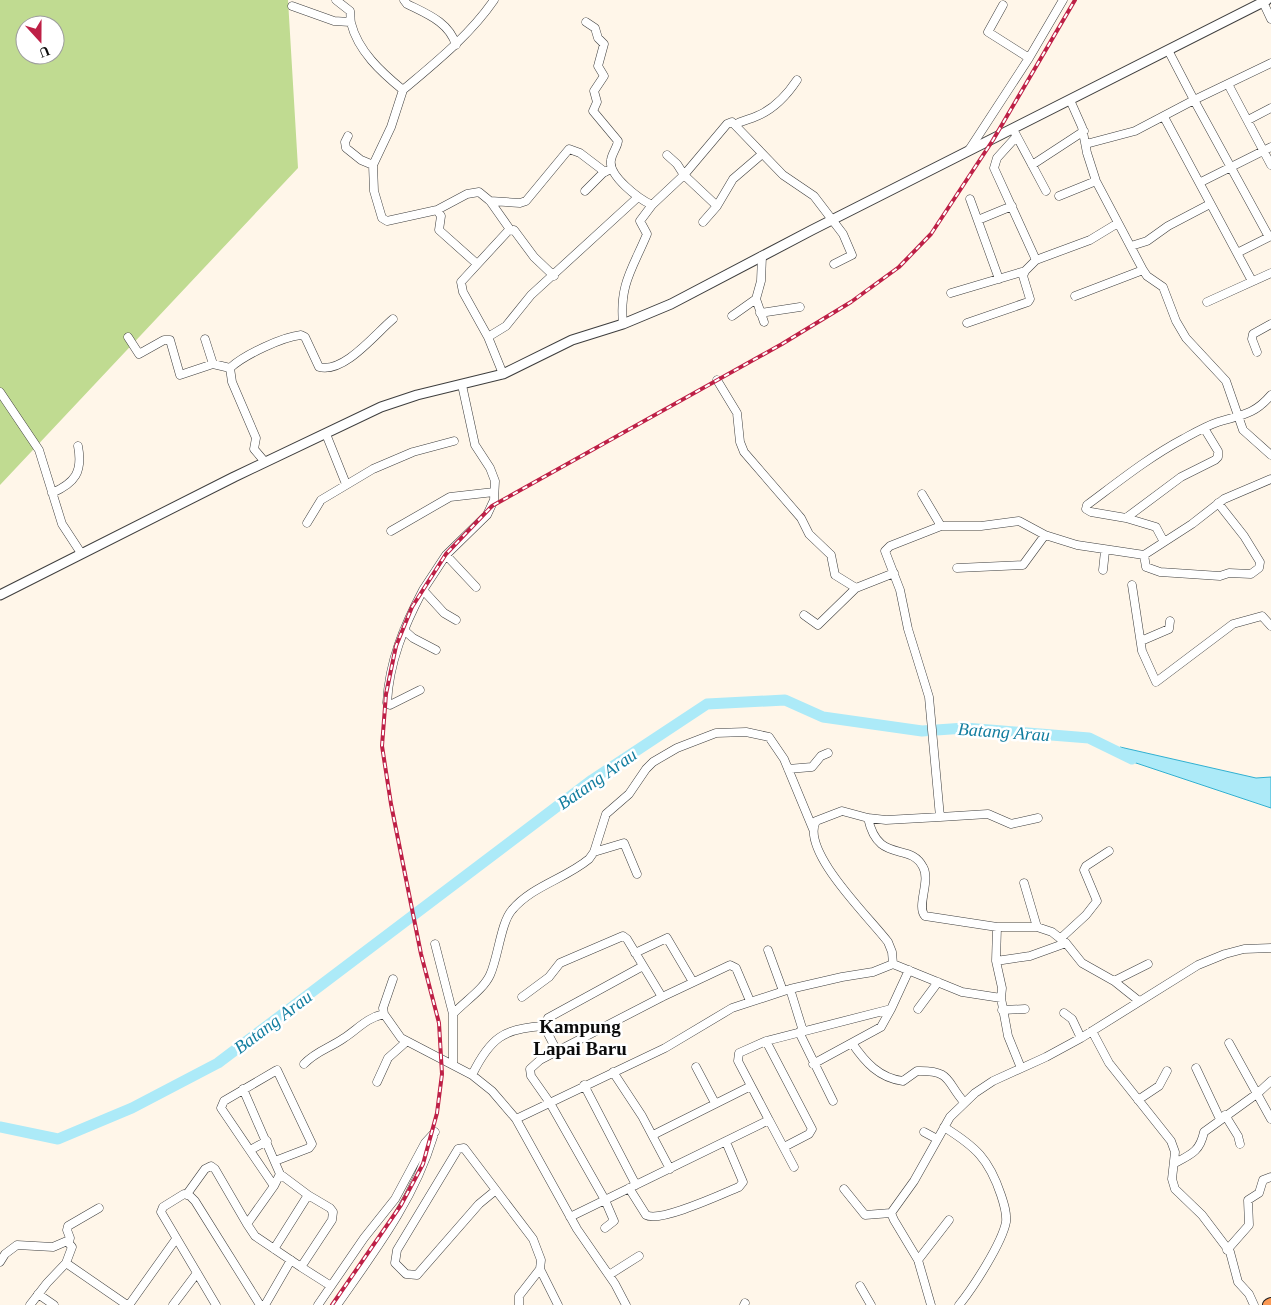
<svg xmlns="http://www.w3.org/2000/svg" width="1271" height="1305" font-family="Georgia,serif">
  <style>
    .forest { fill: #c0db91; fill-rule: evenodd }
    .water { fill: #aceaf8; stroke: #31b0d1 }
    .lines { fill: none; stroke-linecap: round; stroke-linejoin: round }
    .river { stroke: #aceaf8; stroke-width: 11 }
    .minor-casing { stroke: #3e3e3e; stroke-width: 9 }
    .tertiary-casing { stroke: #3e3e3e; stroke-width: 11 }
    .trunk-casing { stroke: #1c1c1c; stroke-width: 14 }
    .minor { stroke: #fff; stroke-width: 8 }
    .tertiary { stroke: #fff; stroke-width: 9 }
    .trunk { stroke: #fb9954; stroke-width: 12 }
    .rail-casing { stroke: #be2046; stroke-width: 4 }
    .rail { stroke: #fff; stroke-width: 2; stroke-dasharray: 5.5; stroke-linecap: butt }
    .labels { text-anchor: middle; stroke-width: 5; stroke-linejoin: round; paint-order: stroke }
    .water-label { font-size: 18px; font-style: italic; fill: #127d9f; stroke: #fff }
    .quarter-label { font-size: 19px; font-weight: bold; fill: #0b0b0b; stroke: #fff }
  </style>
  <rect width="100%" height="100%" fill="#fff6e9"/>
  <path class="forest" d="M0 0H288L298 168 0 485ZM25 25H55V55H25Z"/>
  <path class="water" d="M1120 747 1256 778 1271 777V808L1118 757Z"/>
  <g class="lines">
    <path class="river" d="M0 1127 58 1139 132 1108 218 1063 592 780 707 704 785 700 823 717 922 731 965 728 1089 738 1132 759"/>
    <g class="minor-casing">
      <path id="minor" d="M336 0 350 11C351 15 350 19 351 23 358 51 381 72 403 90
        M404 0 407 4C427 14 449 22 456 45
        M1263 2 1271 19
        M292 6 334 21 350 22
        M586 22 595 28 598 38 604 44 598 66 604 76 594 91 597 102 593 111 618 141C617 148 612 153 611 160 608 176 639 199 652 205L684 175 727 124 732 122 783 175 814 196 843 234 852 255 834 264
        M1168 50 1194 100 1271 63
        M1029 58 1063 0
        M1228 84 1271 165
        M403 90 391 127 373 165 374 191 382 218 387 221 437 210 467 194 479 192 490 201 509 228 508 231
        M403 90C436 62 470 35 494 0
        M1070 100 1082 127 1087 153 1096 181 1143 270 1147 276 1163 287 1176 321 1186 338 1226 381 1243 430 1271 455
        M1164 117 1252 281
        M1248 120 1271 108
        M735 125C742 120 749 120 757 116 774 109 787 95 797 80
        M1015 133 1046 191
        M348 136 345 142 346 148 361 160 373 165
        M1016 137 997 158 994 168 1036 260
        M1086 144 1135 131 1194 100 1269 237
        M969 150 1029 58 988 32 1003 5
        M667 155 677 164 684 175 717 206 703 222
        M1032 165 1084 131
        M1201 182 1271 147
        M585 191 603 173 609 170
        M1059 196 1096 181
        M970 199 999 279
        M490 201 520 203 526 201 569 149 580 153 605 172
        M717 206 733 179 761 155
        M437 210 441 216 439 230 476 263
        M978 220 1012 206
        M508 231 514 230 534 257 554 276
        M1131 246 1147 241 1168 226 1210 204
        M1237 253 1271 236
        M762 256 761 281 756 299 764 322
        M951 293 1025 271
        M1075 296 1143 270
        M1207 302 1271 273
        M760 313 800 307
        M732 316 756 299
        M967 323 1028 302 1030 299 1023 276 1025 271 1036 260 1090 240 1118 223
        M623 324C619 284 633 268 647 234L640 221 652 205
        M128 337 139 354 164 340H170L180 375 213 364 230 368
        M488 337 506 326 531 295 637 198
        M205 339 213 364
        M1257 352 1252 339 1253 334 1271 324
        M503 374 488 337 463 292 461 282 508 231
        M717 380 737 413 740 442 744 452 801 518 809 534 831 555 835 575 856 588 894 573
        M0 392 39 450 62 524 81 553
        M1204 428 1218 451V457L1215 460 1181 477 1126 518 1091 512 1086 509 1087 505C1118 482 1149 457 1183 439 1194 433 1206 426 1218 422 1241 415 1254 415 1271 395
        M326 434 346 484
        M265 462 254 449 256 438 232 382 230 368C244 355 282 337 301 335L305 337 319 367C344 374 376 333 393 319
        M52 493C75 483 83 472 78 446
        M922 494 941 526
        M1126 518 1156 527 1164 542
        M307 523 321 500 373 469 413 452 454 441
        M391 531 450 497 494 492
        M446 555 476 587
        M1144 555 1146 567 1160 572 1220 576 1229 573 1251 574 1259 568 1260 562 1244 536 1218 503
        M957 568 1023 565 1045 535
        M1103 570 1105 551
        M1132 585 1142 651 1156 682 1233 624 1262 616 1271 626
        M804 615 818 625 856 588
        M456 620 444 613 423 590 446 555 487 515 494 500 495 481 490 468 475 445 462 385
        M404 630 413 638 436 650
        M1141 641 1169 629 1170 621
        M420 690 390 705 387 703C389 662 404 626 423 590
        M788 769 812 767 821 756 828 753
        M940 817 988 814 1011 824 1038 818
        M868 818C878 865 910 841 923 867 931 881 916 906 925 916L997 927H1037L1052 932 1066 943 1082 963 1114 981 1139 1001
        M594 852 624 843 637 874
        M1024 883 1037 927
        M997 927 996 961 1002 988 1001 998
        M1061 938 1086 915 1097 901 1084 870 1086 866 1109 851
        M435 944 453 1014
        M768 950 783 991
        M635 953 667 938 693 982
        M996 961 1030 956 1066 943
        M393 979 383 1008 384 1014 401 1038 472 1075 492 1091 516 1119 577 1229 615 1284 626 1305
        M1114 981 1148 964
        M790 989 803 1031
        M522 997 549 977 560 963 623 936 627 939 662 997
        M918 1009 938 982
        M1002 1010 1025 1009
        M1064 1013 1072 1019 1081 1038
        M1092 1031 1109 1063 1171 1141 1175 1152 1172 1179 1175 1189 1202 1215 1230 1252 1238 1282 1249 1294 1254 1305
        M799 1032 833 1101
        M766 1041 812 1129 809 1134 784 1147
        M852 1043C865 1062 879 1078 903 1081L917 1071C952 1070 946 1082 964 1102
        M1229 1043 1271 1119
        M558 1053 544 1026 548 1018 643 966
        M304 1064C316 1051 330 1048 344 1038 358 1029 366 1018 384 1014
        M453 1064V1014C465 1001 483 990 490 975 498 958 501 922 512 910 532 886 565 879 589 859L594 852 606 814 629 794 646 769 653 762 677 748 716 733 746 732 769 737 784 759 813 829
        M813 1064 881 1027 891 1009
        M696 1067 715 1103
        M1021 1068 1008 1036 1001 998 962 992 893 964 892 952 888 942C870 918 800 851 816 821L842 811 868 818 886 820 940 817 929 697 908 629 900 590 885 551 890 546 941 526H981L1019 521 1045 535 1077 545 1144 555 1192 524 1224 499 1271 479
        M1196 1068 1220 1119
        M613 1072 642 1116 670 1169
        M472 1075C490 1038 504 1028 544 1026
        M377 1082 388 1058 406 1042
        M584 1085 636 1185
        M243 1089 280 1174 308 1195 330 1208 333 1212 332 1220 301 1267 331 1286
        M1138 1100 1159 1086 1167 1071
        M1225 1115 1238 1136 1240 1144
        M516 1119 665 1048 732 1008 790 989 842 977 873 972 893 964
        M769 1120 794 1167
        M944 1127C976 1147 989 1159 1001 1195 1004 1204 1007 1213 1006 1222 1002 1243 973 1288 959 1305
        M924 1132 937 1139
        M653 1135 751 1086
        M250 1150 267 1141
        M275 1161 309 1148 312 1144 277 1070 224 1101 221 1108 274 1186 280 1174
        M1175 1163C1192 1154 1200 1151 1204 1132L1258 1093 1271 1081
        M274 1186 247 1224 255 1236 301 1267
        M629 1188 646 1215C660 1223 722 1194 739 1187L743 1182 726 1142
        M844 1189 865 1215 891 1213
        M496 1190 479 1204 417 1275 406 1274 395 1263 397 1250 458 1149 464 1148 533 1239 541 1260 540 1269 558 1305
        M187 1194 205 1169 211 1166 215 1169 247 1224
        M570 1217 769 1120 738 1061 739 1053 766 1041 891 1009 909 970
        M605 1228 614 1221 605 1200 550 1103 531 1076 530 1069 540 1060 662 997 730 965 736 968 750 1001
        M69 1242 70 1238 67 1230 68 1226 99 1208
        M274 1249 308 1195
        M1227 1250 1249 1225 1248 1200 1259 1193 1263 1180 1271 1177
        M918 1260 949 1220
        M0 1262 5 1254 17 1245 53 1247 67 1241 72 1247 66 1263
        M609 1275 639 1256
        M860 1286 871 1305
        M38 1294 54 1305
        M30 1305 47 1283 66 1263 127 1305
        M129 1305 176 1239
        M173 1305 197 1273
        M216 1305 161 1212 163 1207 184 1194 190 1196 195 1201 260 1305
        M265 1305 291 1260
        M318 1305 364 1238 395 1199 425 1143 435 1132
        M337 1305C374 1252 414 1200 433 1137
        M519 1305V1296L540 1269
        M744 1305 745 1303
        M931 1305 918 1260 894 1220 891 1213 914 1181 950 1117 975 1093 993 1081 1046 1057 1081 1038 1198 965 1225 954 1244 949 1271 948"/>
    </g>
    <g class="tertiary-casing">
      <path id="tertiary" d="M0 595 234 477 381 407 417 395 503 374 572 340 623 324 671 304 812 230 1267 0"/>
    </g>
    <g class="trunk-casing">
      <path id="trunk" d="M1269 1305 1271 1304"/>
    </g>
    <use href="#minor" class="minor"/>
    <use href="#tertiary" class="tertiary"/>
    <use href="#trunk" class="trunk"/>
    <g class="rail-casing">
      <path id="rail" d="M332 1305 401 1205 423 1164 437 1113 442 1074 439 1023 421 954 391 804 382 746 386 694 396 646 412 607 446 554 492 506 782 344 851 302 899 267 931 234 993 140 1075 0"/>
    </g>
    <use href="#rail" class="rail"/>
  </g>
  <g class="labels">
    <g class="water-label">
      <text transform="translate(1004 732) rotate(4)" y="6">Batang Arau</text>
      <text transform="translate(597 779) rotate(-35)" y="6">Batang Arau</text>
      <text transform="translate(273 1022) rotate(-37)" y="6">Batang Arau</text>
    </g>
    <g class="quarter-label">
      <text x="580" y="1033">Kampung<tspan x="580" dy="22">Lapai Baru</tspan></text>
    </g>
  </g>
  <g transform="translate(40 40) rotate(159)"><circle r="24" fill="#ffffff" stroke="#9d9d9d"/>
  <path d="M0-4L9 19L0 12L-9 19Z" fill="#be2046"/>
  <text y="-8" font-size="14" font-weight="bold" text-anchor="middle" fill="#0b0b0b">U</text>
  </g>
</svg>
